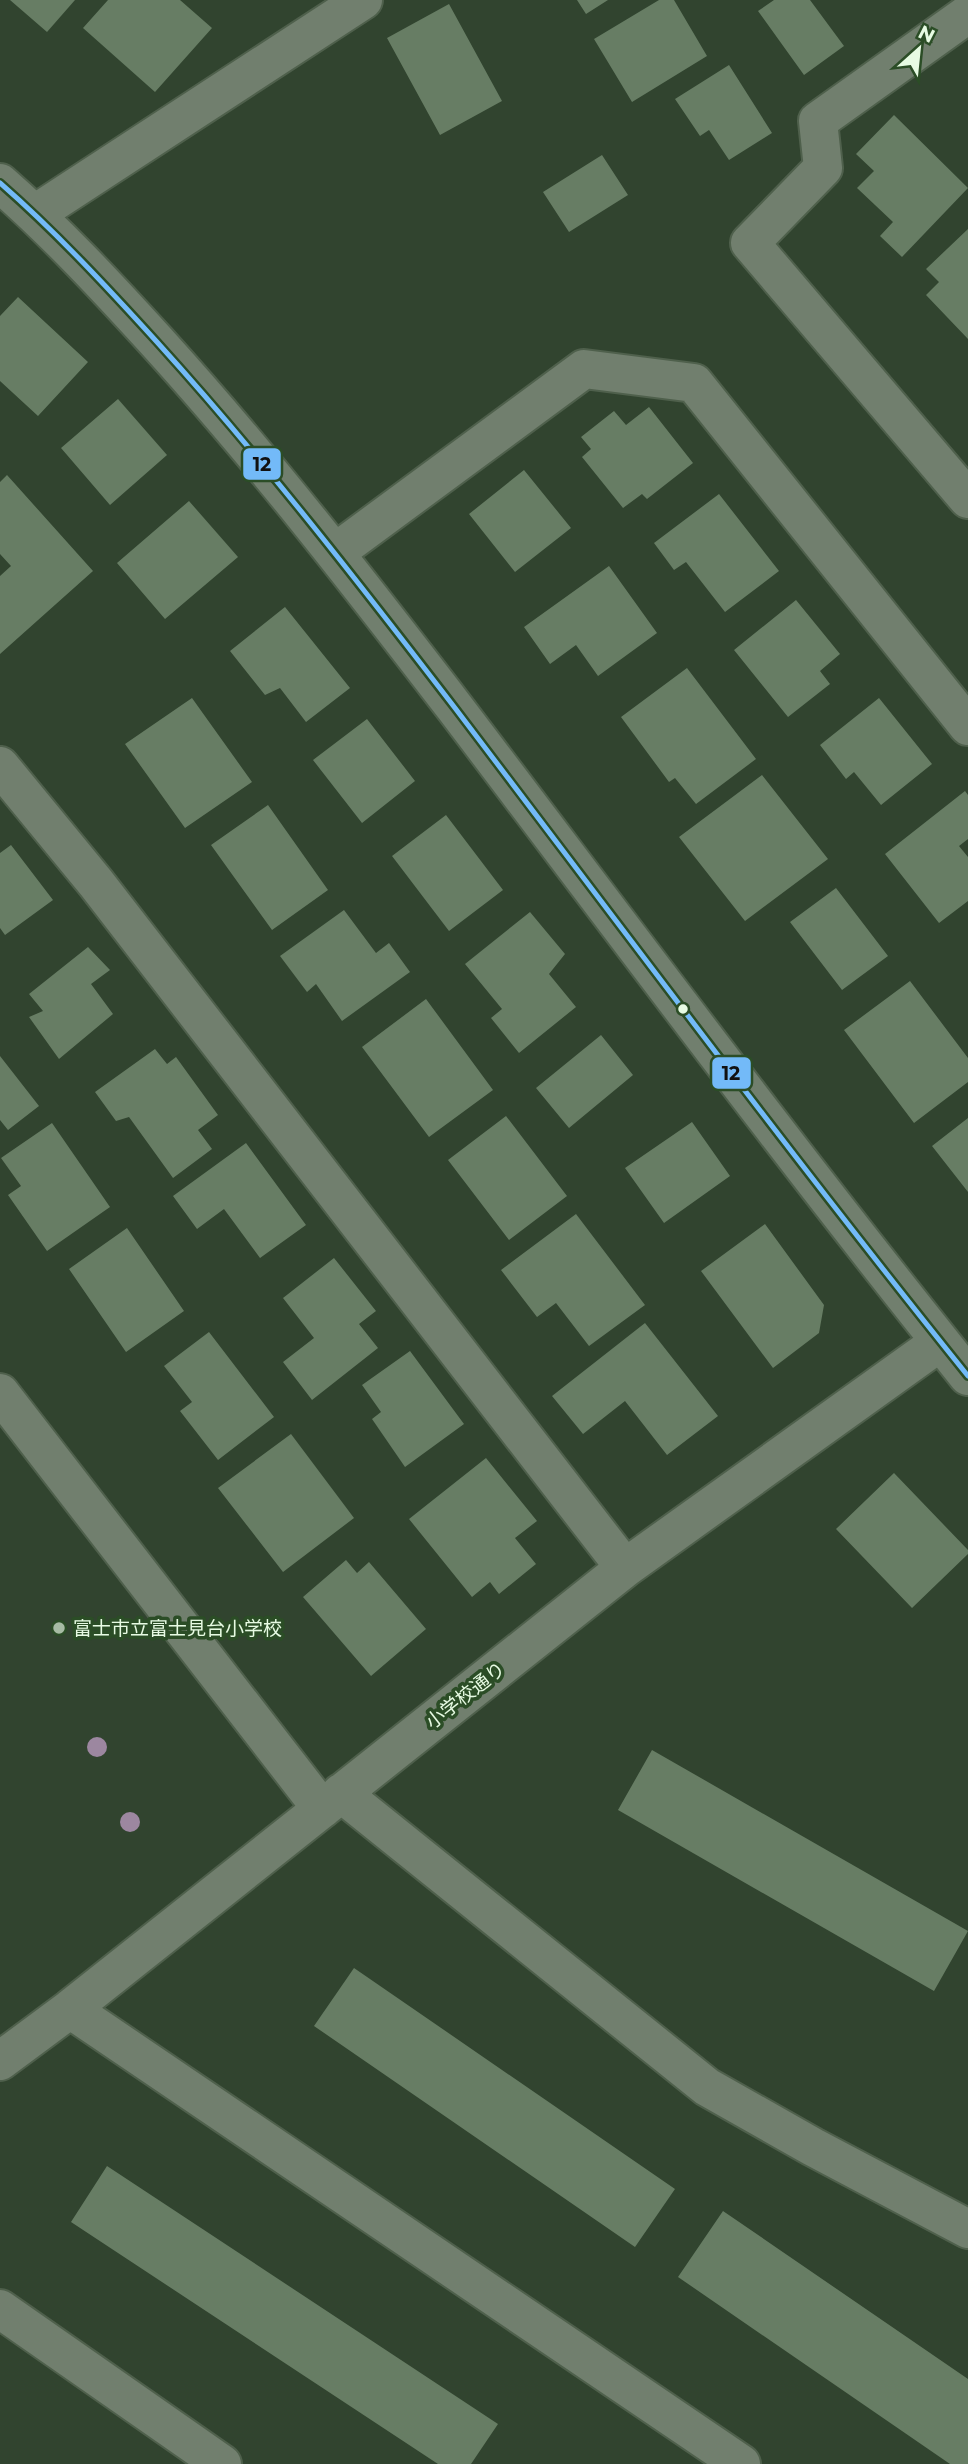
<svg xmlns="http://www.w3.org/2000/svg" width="968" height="2464" font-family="Montserrat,'Noto Sans JP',sans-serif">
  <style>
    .building { fill: #677d64 }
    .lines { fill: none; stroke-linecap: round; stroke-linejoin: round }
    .minor-casing { stroke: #4f604c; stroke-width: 42 }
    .minor { stroke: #717f6e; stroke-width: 38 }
    .bus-1-casing { stroke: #2b4d26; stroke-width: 10 }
    .bus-1 { stroke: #73baf8; stroke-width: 5 }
    .tree { fill: #9c87a0 }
    .bus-dot { fill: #e7fbe3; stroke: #2b4d26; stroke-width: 2.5 }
    .poi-dot { fill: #a7bba4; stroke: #2b4d26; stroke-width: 2.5 }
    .labels { text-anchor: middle; stroke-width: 7; stroke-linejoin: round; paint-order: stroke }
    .poi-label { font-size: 19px; fill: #e7fbe3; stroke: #2b4d26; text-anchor: start }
    .street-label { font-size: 19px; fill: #e7fbe3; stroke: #2b4d26 }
    .line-badge { stroke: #2b4d26; stroke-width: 2.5 }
    .pale-badge-label { font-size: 19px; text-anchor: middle; font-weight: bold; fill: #111 }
  </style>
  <rect width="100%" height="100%" fill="#31442f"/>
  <path class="building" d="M10 0H75L47 32Z
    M108 0H180L212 28 155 92 83 28Z
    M577 0H608L586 14Z
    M659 0H674L707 56 632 102 594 39Z
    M774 0H810L844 46 804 75 758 11Z
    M449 4 502 101 440 135 387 38Z
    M729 65 772 133 729 160 709 130 700 136 675 99Z
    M894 115 968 188 902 257 880 236 893 222 857 188 874 171 856 154Z
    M602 155 628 195 569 232 543 192Z
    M968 229V339L926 295 939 282 926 269Z
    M18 297 88 362 38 416 0 381V316Z
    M118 399 167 455 110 505 61 448Z
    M649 407 693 463 647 499 642 494 623 508 582 457 591 449 581 437 614 411 626 425Z
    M524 470 571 528 515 572 469 514Z
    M7 475 93 571 0 654V576L11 566 0 554V482Z
    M719 494 779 571 725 612 686 562 674 570 654 543Z
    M189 501 238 557 165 619 117 563Z
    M609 566 657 633 598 676 576 645 550 664 524 627Z
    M796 600 840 654 820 671 830 684 788 717 734 650Z
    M285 607 350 688 306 722 280 688 265 695 230 651Z
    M687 668 756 759 696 804 675 778 669 782 621 717Z
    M192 698 252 782 185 828 125 744Z
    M879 698 932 764 881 805 854 772 846 779 820 745Z
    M367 719 415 781 362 823 313 760Z
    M762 775 828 859 745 921 679 837Z
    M965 791 968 795V839L959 846 968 857V901L939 923 885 854Z
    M268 805 328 890 272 930 211 845Z
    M446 815 503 890 449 931 392 856Z
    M11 845 53 900 5 935 0 928V853Z
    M836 888 888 956 842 990 790 922Z
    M344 910 376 953 389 943 410 972 342 1021 316 984 307 992 280 956Z
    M530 912 565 954 549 974 576 1007 519 1053 491 1018 502 1009 465 964Z
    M88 947 110 970 91 984 113 1014 59 1059 29 1017 43 1011 29 994Z
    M910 981 968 1058V1082L914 1123 844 1030Z
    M426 999 493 1090 429 1137 362 1047Z
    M601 1035 633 1075 569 1128 536 1088Z
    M155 1049 167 1064 176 1057 218 1115 198 1130 212 1149 173 1178 129 1117 116 1121 95 1092Z
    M0 1056 39 1106 8 1130 0 1120Z
    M506 1116 567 1196 509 1240 448 1160Z
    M968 1118V1192L932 1146Z
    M692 1122 730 1176 664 1223 625 1168Z
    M52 1123 110 1207 47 1251 8 1195 21 1186 1 1158Z
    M246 1143 306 1225 260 1258 224 1209 197 1229 173 1196Z
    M576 1214 645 1305 589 1346 556 1303 537 1317 501 1270Z
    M765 1224 824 1305 819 1333 773 1368 701 1271Z
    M127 1228 184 1311 126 1352 69 1269Z
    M334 1258 376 1311 359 1324 378 1348 312 1400 283 1362 314 1338 283 1298Z
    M645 1323 718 1416 667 1455 625 1401 583 1434 552 1396Z
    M209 1332 274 1417 218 1460 180 1411 192 1402 164 1366Z
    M410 1351 464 1424 405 1467 372 1419 381 1412 362 1385Z
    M291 1434 354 1518 283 1572 218 1488Z
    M486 1458 537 1521 515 1538 536 1564 499 1594 490 1582 472 1597 409 1519Z
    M894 1473 968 1550V1554L912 1608 836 1529Z
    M346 1560 357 1573 369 1562 426 1629 371 1676 303 1597Z
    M652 1750 968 1931 934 1991 618 1810Z
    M354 1968 675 2189 635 2247 314 2026Z
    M107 2166 498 2424 471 2464H438L71 2222Z
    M723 2211 968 2379V2464H950L678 2277Z"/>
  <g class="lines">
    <g class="minor-casing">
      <path id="minor" d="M968 14 818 121 823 168 750 243 968 499
        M0 183C56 232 107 287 157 342 263 459 359 583 455 708 625 932 792 1157 968 1376
        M35 214 363 0
        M336 552 584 369 694 383 968 726
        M0 766 96 883 625 1568
        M0 1393 322 1809
        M341 1793 707 2087 813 2147 968 2229
        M70 2009 741 2464
        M0 2061 70 2009 625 1568 940 1342
        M0 2309 222 2464"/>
    </g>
    <use href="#minor" class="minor"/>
    <g class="bus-1-casing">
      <path id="bus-1" d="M0 183C56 232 107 287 157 342 263 459 359 583 455 708 625 932 792 1157 968 1376"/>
    </g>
    <use href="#bus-1" class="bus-1"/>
  </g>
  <g class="tree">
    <circle cx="97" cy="1747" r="10"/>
    <circle cx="130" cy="1822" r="10"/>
  </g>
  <circle class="bus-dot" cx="683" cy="1009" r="6"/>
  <circle class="poi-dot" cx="59" cy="1628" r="7"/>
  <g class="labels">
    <g class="poi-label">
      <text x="73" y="1635">富士市立富士見台小学校</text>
    </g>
    <g class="street-label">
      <text transform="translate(465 1695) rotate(-38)" y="7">小学校通り</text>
    </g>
  </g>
  <g class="line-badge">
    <rect x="242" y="447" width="40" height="34" rx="7" fill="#73baf8"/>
    <rect x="711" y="1056" width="41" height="34" rx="7" fill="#73baf8"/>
  </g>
  <g class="pale-badge-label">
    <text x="262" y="471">12</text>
    <text x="731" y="1080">12</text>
  </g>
  <g transform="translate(919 49) rotate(27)" stroke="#2b4d26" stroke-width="5" paint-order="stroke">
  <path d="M0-5L12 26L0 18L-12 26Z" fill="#e7fbe3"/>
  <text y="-10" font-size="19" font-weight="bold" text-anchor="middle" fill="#e7fbe3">N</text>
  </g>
</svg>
